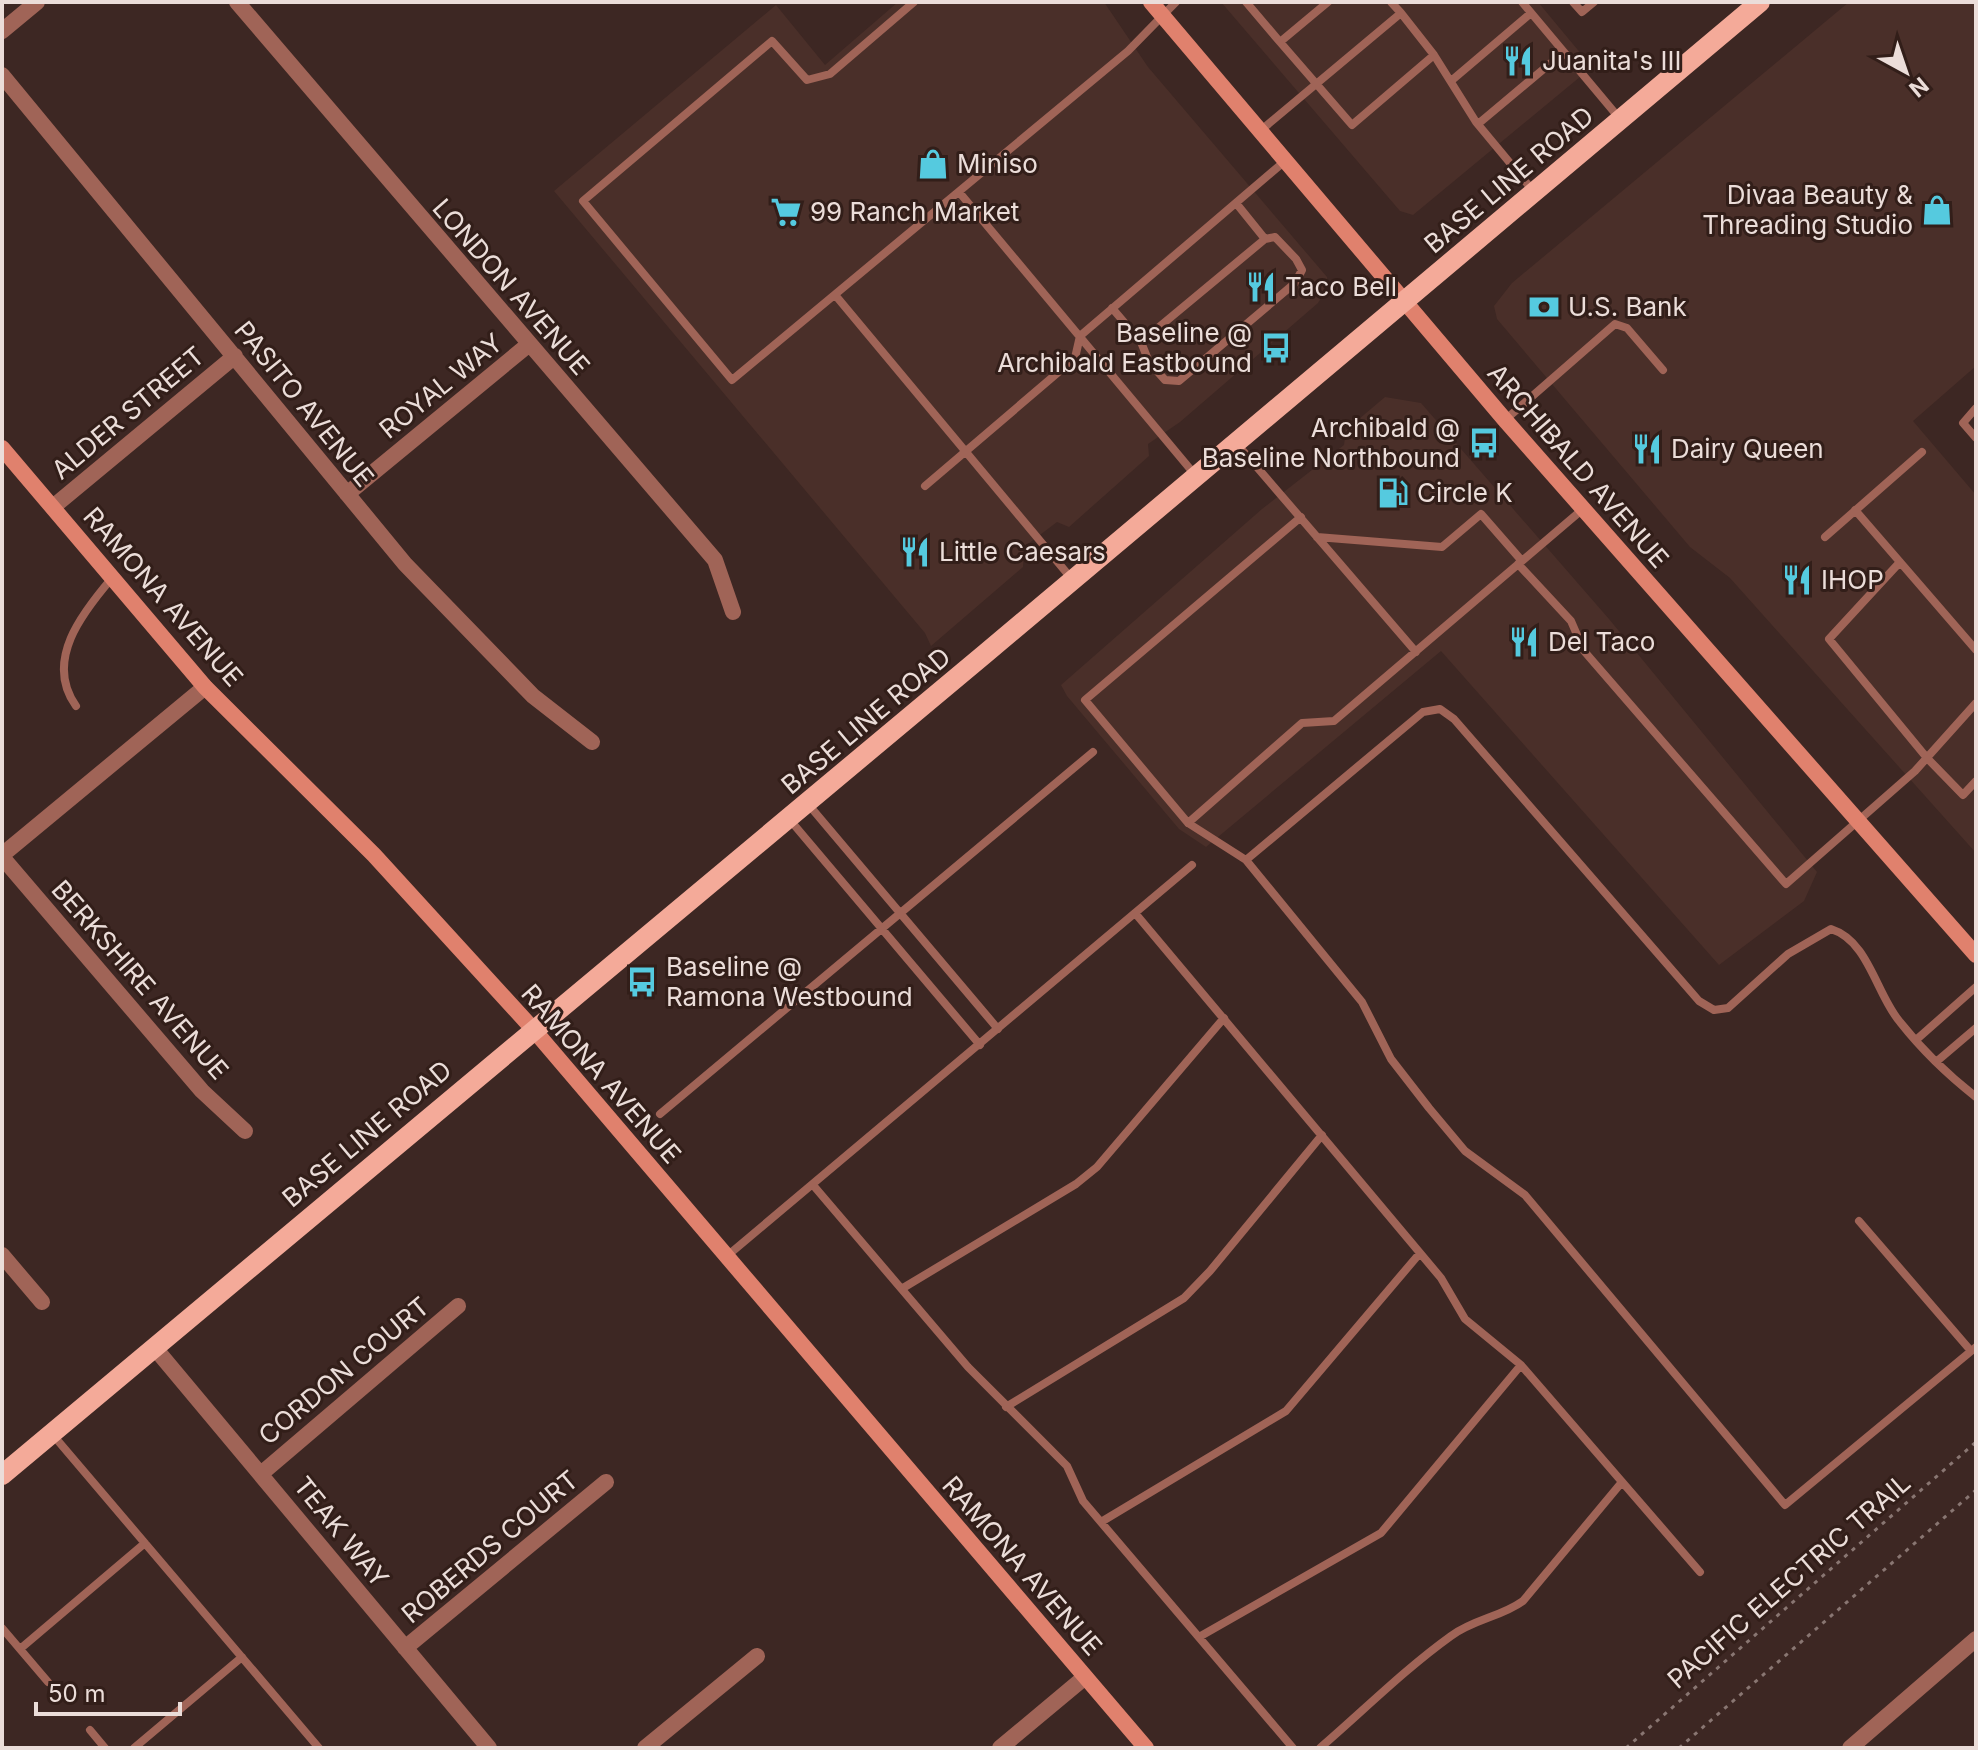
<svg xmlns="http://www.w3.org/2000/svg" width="1978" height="1750" font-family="Inter,sans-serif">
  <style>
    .built { fill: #4a2f29 }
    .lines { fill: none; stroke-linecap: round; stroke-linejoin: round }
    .path { stroke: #897672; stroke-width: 3; stroke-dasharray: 4 6; stroke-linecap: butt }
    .lane { stroke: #a06457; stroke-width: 8 }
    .street { stroke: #a06457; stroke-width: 16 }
    .secondary { stroke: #e0816d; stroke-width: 16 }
    .primary { stroke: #f4aa99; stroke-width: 20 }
    .labels { text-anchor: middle; stroke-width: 6; stroke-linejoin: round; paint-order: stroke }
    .poi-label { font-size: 26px; fill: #ebddd9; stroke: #321e19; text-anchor: start }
    .street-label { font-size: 26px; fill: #ebddd9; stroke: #321e19 }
  </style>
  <rect width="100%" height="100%" fill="#3d2723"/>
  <path class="built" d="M898 2H1104L1148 67 1327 277 1328 287 1318 303 1180 422 1148 444 1149 456 1069 527 1057 522 1024 547 1023 567 931 646 925 633 554 191 776 5 825 65Z
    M1221 2H1538L1592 67 1413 215 1400 211Z
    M1849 2H1976V366L1913 421 1976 495V853L1730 578 1690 547 1497 319 1494 306 1512 283Z
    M1385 397 1421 403 1609 619 1817 872 1804 901 1719 965 1441 651 1206 847 1179 829 1067 696 1061 685 1262 509 1344 445 1346 430Z"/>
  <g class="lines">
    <path class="path" d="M1626 1748 1976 1442
      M1679 1748 1976 1490"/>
    <path class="lane" d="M914 2 830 74 807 80 772 41 583 201 732 380 1128 51 1176 2
      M1246 2 1280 42 1328 2
      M1391 2 1401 13
      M1522 2 1620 119
      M1573 2 1582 12 1594 2
      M1280 42 1352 125 1434 55
      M1451 81 1531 13
      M1478 124 1564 52
      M1260 131 1401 13 1434 55 1476 122 1534 192
      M959 192 1196 476
      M836 296 1071 578
      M1112 308 1141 342 1265 239 1236 203
      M1141 342 1149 362 1165 380 1179 381 1295 283 1302 270 1296 259 1275 237 1265 239
      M1976 408 1963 423 1976 438
      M1505 420 1615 324 1627 328 1663 370
      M1237 444 1416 652
      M925 486 1075 358 1080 336 1285 161
      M1855 510 1976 650
      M1301 517 1085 700 1188 823 1246 860 1362 1002 1391 1059 1429 1108 1465 1151 1525 1195 1785 1505 1976 1347
      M1317 537 1442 547 1481 514 1522 561
      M1825 537 1922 452
      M1900 562 1829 639 1927 758 1963 795 1976 781
      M1518 564 1571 621 1584 651 1786 884 1915 771 1976 703
      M76 706C44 661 82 613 112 578
      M808 804 998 1029
      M790 820 980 1045
      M1188 823 1302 723 1334 721 1583 509
      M1246 860 1423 712 1440 709 1454 719 1699 1001 1714 1010 1728 1008 1788 954 1831 929C1869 941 1876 994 1900 1022 1922 1050 1948 1075 1976 1097
      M1135 913 1441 1278 1465 1319 1521 1365 1700 1572
      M1916 1040 1976 987
      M1936 1062 1976 1028
      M660 1114 1093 752
      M813 1185 968 1367 1067 1466 1083 1501 1293 1748
      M1859 1221 1971 1351
      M727 1256 1192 865
      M903 1288 1076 1184 1097 1167 1224 1018
      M1006 1407 1184 1298 1210 1271 1322 1135
      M53 1435 319 1748
      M1101 1522 1286 1411 1420 1253
      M2 1628 48 1682
      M1199 1637 1381 1533 1521 1365
      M20 1649 145 1543
      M90 1730 105 1748
      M134 1748 242 1657
      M1320 1748C1363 1711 1405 1669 1451 1636 1474 1619 1501 1617 1523 1601L1622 1482"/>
    <path class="street" d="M237 2 715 560 733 612
      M2 31 37 2
      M2 75 405 564 533 696 592 742
      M347 494 528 345
      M53 507 235 356
      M2 855 205 687
      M2 857 202 1091 245 1131
      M2 1255 42 1302
      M154 1347 489 1748
      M262 1473 458 1306
      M405 1648 606 1482
      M645 1748 757 1656
      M1000 1748 1085 1677
      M1850 1748 1976 1639"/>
    <path class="secondary" d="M1151 2 1505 420 1976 955
      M2 448 205 687 374 855 533 1029 1146 1748"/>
    <path class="primary" d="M2 1475C589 986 1176 495 1760 2"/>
  </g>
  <defs>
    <g id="restaurant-bare" transform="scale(2.4)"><path d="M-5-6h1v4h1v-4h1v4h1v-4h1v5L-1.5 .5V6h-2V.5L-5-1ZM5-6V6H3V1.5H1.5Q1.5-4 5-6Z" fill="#55cadf" stroke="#321e19" stroke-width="2.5" paint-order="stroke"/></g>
    <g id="shop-bare" transform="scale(2.4)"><path d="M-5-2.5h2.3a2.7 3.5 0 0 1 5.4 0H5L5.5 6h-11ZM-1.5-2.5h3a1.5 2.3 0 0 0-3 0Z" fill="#55cadf" stroke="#321e19" stroke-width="2.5" paint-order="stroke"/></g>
    <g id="supermarket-bare" transform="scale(2.4)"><path d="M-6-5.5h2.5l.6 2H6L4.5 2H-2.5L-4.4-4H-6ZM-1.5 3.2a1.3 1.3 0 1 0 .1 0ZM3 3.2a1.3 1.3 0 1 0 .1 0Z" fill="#55cadf" stroke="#321e19" stroke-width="2.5" paint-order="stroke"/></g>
    <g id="bank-bare" transform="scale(2.4)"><path d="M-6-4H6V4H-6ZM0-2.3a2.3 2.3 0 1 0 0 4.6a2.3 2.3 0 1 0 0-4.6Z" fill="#55cadf" stroke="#321e19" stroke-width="2.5" paint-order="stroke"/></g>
    <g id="bus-bare" transform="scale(2.4)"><path d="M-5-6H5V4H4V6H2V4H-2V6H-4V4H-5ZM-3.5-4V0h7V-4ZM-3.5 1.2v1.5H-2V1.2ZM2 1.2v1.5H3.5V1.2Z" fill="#55cadf" stroke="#321e19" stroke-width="2.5" paint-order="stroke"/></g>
    <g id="fuel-bare" transform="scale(2.4)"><path d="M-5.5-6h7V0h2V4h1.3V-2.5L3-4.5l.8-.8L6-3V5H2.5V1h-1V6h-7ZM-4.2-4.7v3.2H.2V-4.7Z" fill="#55cadf" stroke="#321e19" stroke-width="2.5" paint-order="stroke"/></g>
  </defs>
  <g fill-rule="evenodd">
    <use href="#restaurant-bare" x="1518" y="61"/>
    <use href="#shop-bare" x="933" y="164"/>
    <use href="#shop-bare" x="1937" y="210"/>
    <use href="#supermarket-bare" x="786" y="212"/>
    <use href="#restaurant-bare" x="1261" y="287"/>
    <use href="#bank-bare" x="1544" y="307"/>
    <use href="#bus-bare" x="1276" y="348"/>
    <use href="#bus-bare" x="1484" y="443"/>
    <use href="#restaurant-bare" x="1647" y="449"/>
    <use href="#fuel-bare" x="1393" y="493"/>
    <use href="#restaurant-bare" x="915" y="552"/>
    <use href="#restaurant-bare" x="1797" y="580"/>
    <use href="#restaurant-bare" x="1524" y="642"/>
    <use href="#bus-bare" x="642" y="982"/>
  </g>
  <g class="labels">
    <g class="poi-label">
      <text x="1542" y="70">Juanita's III</text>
      <text x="957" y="173">Miniso</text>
      <text x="1913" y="204" text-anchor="end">Divaa Beauty &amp;<tspan x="1913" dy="30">Threading Studio</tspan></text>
      <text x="810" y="221">99 Ranch Market</text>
      <text x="1285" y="296">Taco Bell</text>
      <text x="1568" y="316">U.S. Bank</text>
      <text x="1252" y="342" text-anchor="end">Baseline @<tspan x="1252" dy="30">Archibald Eastbound</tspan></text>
      <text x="1460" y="437" text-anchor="end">Archibald @<tspan x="1460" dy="30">Baseline Northbound</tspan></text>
      <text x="1671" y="458">Dairy Queen</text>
      <text x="1417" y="502">Circle K</text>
      <text x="939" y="561">Little Caesars</text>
      <text x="1821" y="589">IHOP</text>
      <text x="1548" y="651">Del Taco</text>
      <text x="666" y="976">Baseline @<tspan x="666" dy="30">Ramona Westbound</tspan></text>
    </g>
    <g class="street-label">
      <text transform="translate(1509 180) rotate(-40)" y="9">BASE LINE ROAD</text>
      <text transform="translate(511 287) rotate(49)" y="9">LONDON AVENUE</text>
      <text transform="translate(441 386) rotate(-39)" y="9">ROYAL WAY</text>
      <text transform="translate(304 404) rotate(51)" y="9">PASITO AVENUE</text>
      <text transform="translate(128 413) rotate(-40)" y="9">ALDER STREET</text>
      <text transform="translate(1578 466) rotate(49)" y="9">ARCHIBALD AVENUE</text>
      <text transform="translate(163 597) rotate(49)" y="9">RAMONA AVENUE</text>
      <text transform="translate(866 721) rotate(-40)" y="9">BASE LINE ROAD</text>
      <text transform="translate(140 980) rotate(49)" y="9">BERKSHIRE AVENUE</text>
      <text transform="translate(601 1074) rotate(49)" y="9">RAMONA AVENUE</text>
      <text transform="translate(367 1134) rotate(-40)" y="9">BASE LINE ROAD</text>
      <text transform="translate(344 1371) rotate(-40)" y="9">CORDON COURT</text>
      <text transform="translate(341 1532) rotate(51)" y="9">TEAK WAY</text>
      <text transform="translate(490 1547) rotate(-40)" y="9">ROBERDS COURT</text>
      <text transform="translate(1022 1566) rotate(49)" y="9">RAMONA AVENUE</text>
      <text transform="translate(1789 1581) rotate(-41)" y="9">PACIFIC ELECTRIC TRAIL</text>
    </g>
  </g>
  <rect width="1978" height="1750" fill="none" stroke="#ebddd9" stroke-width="8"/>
  <g transform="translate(1906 72) rotate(140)" stroke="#321e19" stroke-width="6" paint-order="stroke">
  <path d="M0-6L14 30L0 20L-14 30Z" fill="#ebddd9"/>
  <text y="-12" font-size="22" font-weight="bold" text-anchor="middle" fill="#ebddd9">N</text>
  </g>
  <path d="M36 1702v12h144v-12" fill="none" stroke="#ebddd9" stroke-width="4"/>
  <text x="48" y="1702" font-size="24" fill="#ebddd9" stroke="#321e19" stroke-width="6" paint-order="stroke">50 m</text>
</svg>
